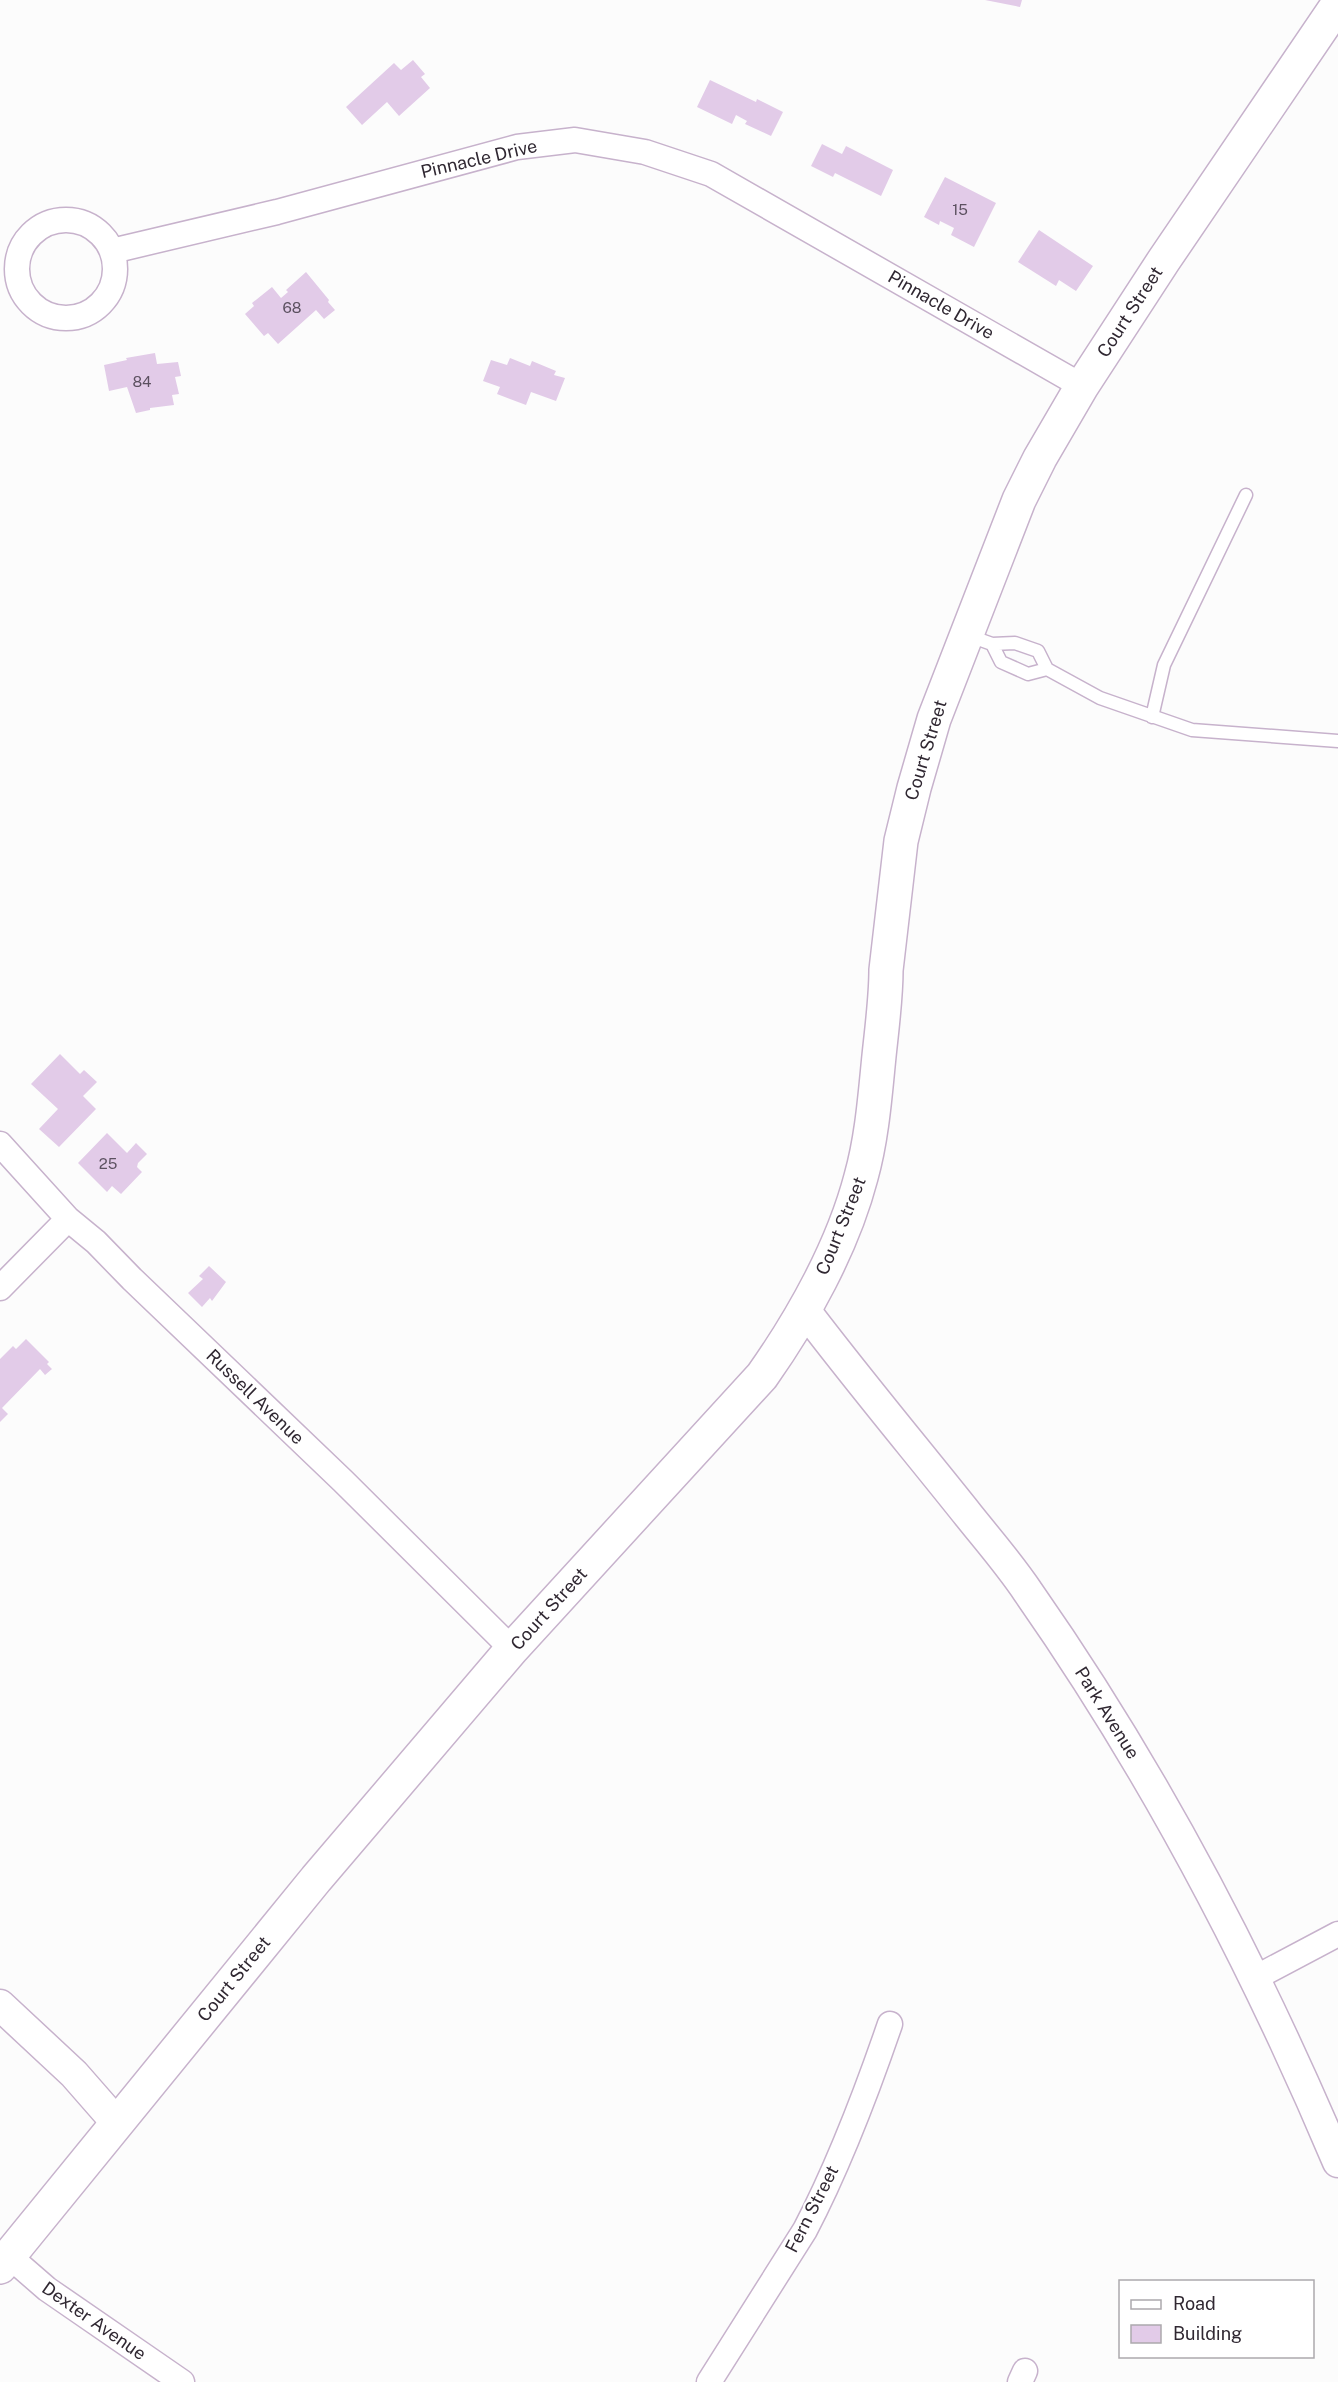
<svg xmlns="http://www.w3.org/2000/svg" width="1338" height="2382" font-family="'Public Sans',sans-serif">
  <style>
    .building { fill: #e2cbe8 }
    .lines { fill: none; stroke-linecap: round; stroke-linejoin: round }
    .service-casing { stroke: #c7b2cc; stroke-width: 15 }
    .minor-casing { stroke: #c7b2cc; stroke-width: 27 }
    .tertiary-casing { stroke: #c7b2cc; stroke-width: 33 }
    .secondary-casing { stroke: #c7b2cc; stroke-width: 36 }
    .service { stroke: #fff; stroke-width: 12 }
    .minor { stroke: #fff; stroke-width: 24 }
    .tertiary { stroke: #fff; stroke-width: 30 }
    .secondary { stroke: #fff; stroke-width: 33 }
    .labels { text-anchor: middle; stroke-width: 4.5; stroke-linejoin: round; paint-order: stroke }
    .number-label { font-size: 15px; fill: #5c5160 }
    .street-label { font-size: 18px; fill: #302832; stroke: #fff }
  </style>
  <rect width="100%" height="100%" fill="#fcfcfc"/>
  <path class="building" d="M985 0H1022L1020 7Z
    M413 60 425 74 421 77 430 88 399 116 387 102 362 125 346 107 394 63 401 70Z
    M710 80 756 102 757 99 783 112 771 136 745 124 747 121 736 115 732 124 697 107Z
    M822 144 842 154 846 146 893 170 881 196 835 173 833 177 811 166Z
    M945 177 996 203 974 247 951 235 954 228 940 221 939 225 924 217Z
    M1039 230 1093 266 1076 291 1059 280 1056 286 1018 262Z
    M306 272 329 300 328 302 335 310 324 319 316 310 278 344 268 333 264 336 245 314 254 306 252 303 272 287 281 298 288 292 286 290Z
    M155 353 157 364 178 362 181 376 175 377 179 394 172 395 174 405 150 408V410L136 413 127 387 109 391 104 365 127 360 126 358Z
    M510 358 530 366 532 361 556 371 554 375 565 378 556 401 531 392 526 405 497 394 500 387 483 381 491 360 507 365Z
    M60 1054 80 1074 84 1070 97 1082 83 1096 96 1109 59 1147 39 1129 58 1109 31 1084Z
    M107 1133 127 1153 136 1143 147 1154 138 1163 137 1167 142 1172 121 1194 112 1186 107 1192 78 1163Z
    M209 1266 226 1282 212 1301 210 1298 202 1307 188 1293 203 1279 199 1276Z
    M26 1339 49 1362 47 1364 52 1369 45 1375 40 1369 2 1408 8 1414 0 1422V1359L13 1346 16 1349Z"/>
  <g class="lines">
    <g class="service-casing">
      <path id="service" d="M967 635 992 644 1015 643 1038 651 1047 669 1100 698 1192 730 1338 741
        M992 644 1001 662 1028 674 1047 669
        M1152 717 1164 665 1246 495"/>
    </g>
    <g class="minor-casing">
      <path id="minor" d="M17 269a49 49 0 1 1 98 0a49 49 0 1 1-98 0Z
        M112 251 277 212 517 147 575 140 645 152 711 174 1082 386
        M0 1144 68 1219 96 1242 132 1279 343 1481 512 1649
        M0 1288 68 1219
        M1253 1979 1338 1934
        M9 2256 47 2289 182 2382
        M709 2382 805 2230C839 2165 866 2094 890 2024
        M1020 2382 1025 2371"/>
    </g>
    <g class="tertiary-casing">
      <path id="tertiary" d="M804 1309C857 1379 914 1447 969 1516 989 1541 1010 1565 1028 1592 1152 1769 1254 1963 1338 2162
        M0 2005 74 2074 116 2122"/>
    </g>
    <g class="secondary-casing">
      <path id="secondary" d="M0 2267 316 1879 512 1649 762 1376C803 1318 843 1246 861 1177 872 1138 875 1096 879 1056 882 1027 886 998 886 970L901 841 914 788 934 719 1019 500 1040 458 1082 386 1164 260 1338 4"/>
    </g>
    <use href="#service" class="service"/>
    <use href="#minor" class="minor"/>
    <use href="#tertiary" class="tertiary"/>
    <use href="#secondary" class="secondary"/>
  </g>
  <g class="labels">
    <g class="number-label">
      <text x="960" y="215">15</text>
      <text x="292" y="313">68</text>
      <text x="142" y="387">84</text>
      <text x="108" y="1169">25</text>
    </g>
    <g class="street-label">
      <text transform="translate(479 159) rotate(-13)" y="6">Pinnacle Drive</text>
      <text transform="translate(941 305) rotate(30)" y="6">Pinnacle Drive</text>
      <text transform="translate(1130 312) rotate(-57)" y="6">Court Street</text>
      <text transform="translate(926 750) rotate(-73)" y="6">Court Street</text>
      <text transform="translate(841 1226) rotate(-68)" y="6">Court Street</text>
      <text transform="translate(255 1397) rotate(44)" y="6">Russell Avenue</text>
      <text transform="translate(549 1609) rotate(-48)" y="6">Court Street</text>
      <text transform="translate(1107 1713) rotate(58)" y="6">Park Avenue</text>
      <text transform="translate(234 1979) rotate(-51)" y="6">Court Street</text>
      <text transform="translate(812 2209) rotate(-63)" y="6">Fern Street</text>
      <text transform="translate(94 2321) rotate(35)" y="6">Dexter Avenue</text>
    </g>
  </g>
  <rect x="1119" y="2280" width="195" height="78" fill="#ffffff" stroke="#aca9ad" stroke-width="1.5"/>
  <rect x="1131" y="2300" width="30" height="9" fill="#ffffff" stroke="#aca9ad" stroke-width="1.5"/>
  <text x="1173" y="2310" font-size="18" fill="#302832">Road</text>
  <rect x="1131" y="2325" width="30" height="18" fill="#e2cbe8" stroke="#aca9ad" stroke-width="1.5"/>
  <text x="1173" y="2340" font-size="18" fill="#302832">Building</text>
</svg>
